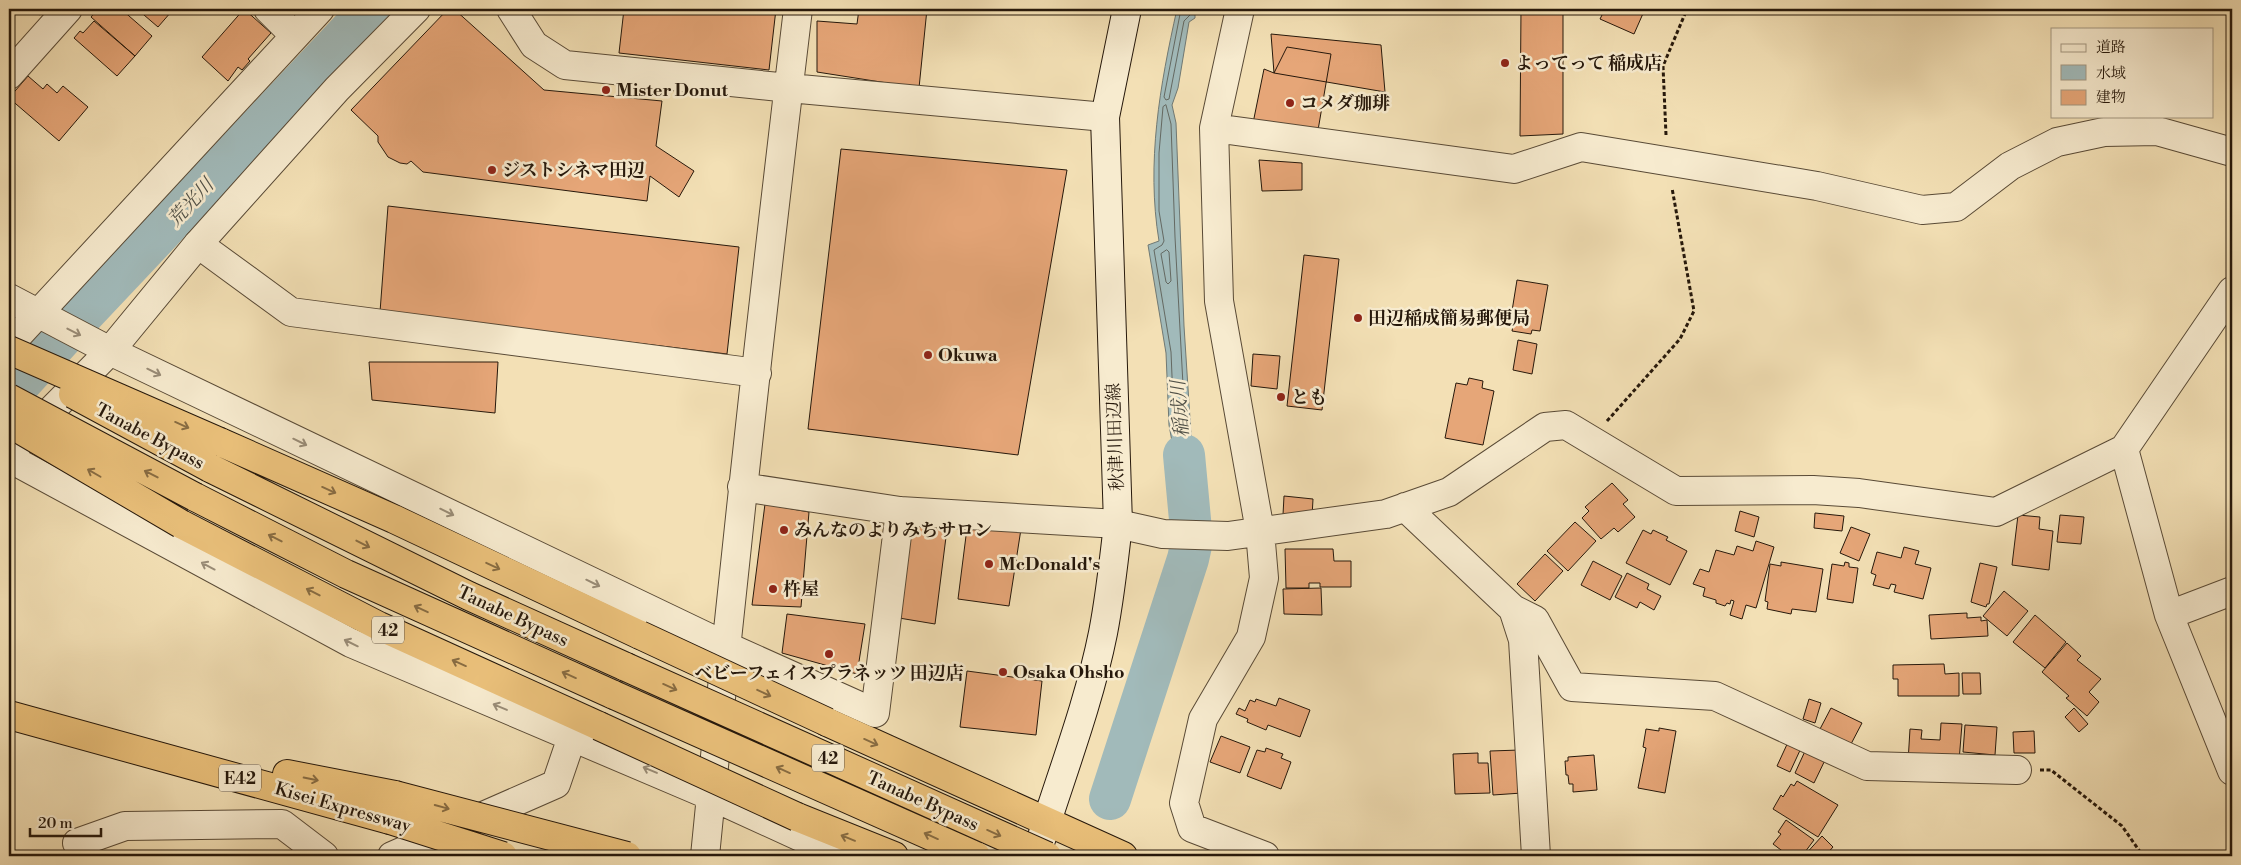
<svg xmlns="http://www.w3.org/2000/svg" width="2241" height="865" font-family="'Libre Bodoni','Noto Serif JP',serif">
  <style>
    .water { fill: #a1baba; stroke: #707974 }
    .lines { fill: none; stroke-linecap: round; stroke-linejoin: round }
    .shore { stroke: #646962; stroke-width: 1 }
    .river { stroke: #a1baba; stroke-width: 42 }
    .building { fill: #e6a678; stroke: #26180b }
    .minor-casing { stroke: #594a36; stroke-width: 30 }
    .tertiary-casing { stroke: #594a36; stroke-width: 30 }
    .secondary-casing { stroke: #26180b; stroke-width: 30 }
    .trunk-casing { stroke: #26180b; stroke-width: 30 }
    .motorway-casing { stroke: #26180b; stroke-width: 30 }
    .path { stroke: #26180b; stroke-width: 3; stroke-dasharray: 4 2.5; stroke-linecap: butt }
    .minor { stroke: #f7ebcf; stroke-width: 28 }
    .tertiary { stroke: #f7ebcf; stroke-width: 28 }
    .secondary { stroke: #f7ebcf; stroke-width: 28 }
    .trunk { stroke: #eac07a; stroke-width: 28 }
    .motorway { stroke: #eac07a; stroke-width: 28 }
    .trunk-bridge-casing { stroke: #26180b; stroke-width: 30; stroke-linecap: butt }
    .motorway-bridge-casing { stroke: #26180b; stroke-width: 30; stroke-linecap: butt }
    .trunk-bridge { stroke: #eac07a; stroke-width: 28 }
    .motorway-bridge { stroke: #eac07a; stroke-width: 28 }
    .oneway { stroke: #998c77 }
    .oneway2 { stroke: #886c42 }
    .poi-dot { fill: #8f2418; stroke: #f7ebcf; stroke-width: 2 }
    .labels { text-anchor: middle; stroke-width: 5; stroke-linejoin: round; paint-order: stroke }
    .shield { fill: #f7ebcf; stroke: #655746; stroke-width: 1 }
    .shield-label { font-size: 16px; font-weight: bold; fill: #26180b }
    .poi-label { font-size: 18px; font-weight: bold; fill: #26180b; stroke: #f7ebcf; text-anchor: start }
    .street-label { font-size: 18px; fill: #26180b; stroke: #f7ebcf }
    .water-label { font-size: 19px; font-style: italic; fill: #515148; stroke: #f7ebcf }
  </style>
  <rect width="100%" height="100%" fill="#f3e0b5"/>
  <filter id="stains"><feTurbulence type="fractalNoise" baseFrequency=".004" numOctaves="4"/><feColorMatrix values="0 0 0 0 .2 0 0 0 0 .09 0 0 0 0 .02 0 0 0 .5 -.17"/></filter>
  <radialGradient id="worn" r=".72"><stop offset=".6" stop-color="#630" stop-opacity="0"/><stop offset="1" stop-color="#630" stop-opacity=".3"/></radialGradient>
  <path class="water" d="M1177 9H1195V18L1189 22 1178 88 1172 105 1176 123 1184 326 1196 512 1185 513 1169 425 1166 353 1148 245 1159 241C1146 163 1160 85 1177 9Z"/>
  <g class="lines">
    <path class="shore" d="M1181 9 1164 97 1166 100 1169 99 1184 21 1190 15V9
      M1166 105 1171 124 1175 237 1188 477 1186 479 1183 477 1174 424 1171 352 1154 250 1162 245 1164 241 1159 211V153L1163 107Z
      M1167 250 1169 252 1171 281 1168 284 1166 282 1161 254Z"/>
    <path class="river" d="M9 395 83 314 371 9
      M1110 799 1188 559 1192 541 1184 455"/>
  </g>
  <path class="building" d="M32 9H45L40 15Z
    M98 9H121L152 36 135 56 91 17Z
    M137 9H168L171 12 158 27Z
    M244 9 271 33 248 59 250 61 242 70 238 67 228 81 202 57Z
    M284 9H305L295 19Z
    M448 9H454L544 90 662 101 656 146 694 171 679 197 650 176 647 201 423 172 411 161 407 164 400 163 388 157 378 142V136L351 110Z
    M624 9H776L769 70 619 53Z
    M859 9H927L919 88 817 72V21L857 24Z
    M1521 9H1563V134L1520 136Z
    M1605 9H1645L1634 34 1600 19Z
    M94 21 135 56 117 76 74 38 80 31 83 33Z
    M1271 34 1381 45 1385 92 1274 73Z
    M1287 47 1331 54 1316 142 1251 133 1264 69 1274 73Z
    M28 76 43 89 47 84 57 93 63 86 88 107 59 141 9 98Z
    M841 149 1067 170 1018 455 808 429Z
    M1259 160 1302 163V190L1262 191Z
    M388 206 739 247 727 354 380 312Z
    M1304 255 1339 259 1322 410 1287 406Z
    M1517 280 1548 285 1540 331 1532 330 1531 334 1512 331 1516 311H1512Z
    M1518 340 1537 344 1532 374 1513 370Z
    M1253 354 1280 356 1277 389 1251 386Z
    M369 362H498L495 413 372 400Z
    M1469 378 1483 381 1482 388 1494 391 1483 445 1445 438 1456 383 1467 385Z
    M1612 483 1628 500 1623 504 1635 517 1618 532 1614 528 1601 539 1582 518 1589 511 1585 507Z
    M1284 496 1313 499 1312 517 1283 515Z
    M765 504 809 512 801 607 752 605Z
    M1740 511 1759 517 1754 537 1735 531Z
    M1815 513 1844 516 1842 531 1814 528Z
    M2018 515 2040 517 2039 529 2053 531 2049 570 2012 565Z
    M2060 515 2084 517 2081 544 2057 542Z
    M1575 522 1596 541 1568 571 1547 551Z
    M899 525 947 529 935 624 887 616Z
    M1851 527 1870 534 1859 561 1840 553Z
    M967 528 1021 529 1009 606 958 599Z
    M1643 530 1651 534 1653 530 1668 537 1666 540 1687 551 1670 585 1626 563Z
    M1756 541 1774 547 1756 608 1746 605 1742 619 1730 615 1734 601 1731 600 1730 604 1727 603 1725 606 1716 603V600L1703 596 1705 588 1693 584 1700 569 1709 572 1716 550 1734 555 1737 546 1753 551Z
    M1904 547 1919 551 1915 564 1931 568 1923 599 1894 592 1896 585 1891 584 1889 589 1873 585 1876 575 1871 573 1877 552 1901 558Z
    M1285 549H1333L1334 561H1351V587H1320V583H1309V588H1286Z
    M1545 554 1563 571 1535 601 1517 584Z
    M1593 561 1622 576 1610 600 1581 585Z
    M1781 562 1823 569 1816 612 1792 609 1791 614 1767 609 1768 602 1765 601 1770 564 1781 566Z
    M1845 562 1849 563V567L1858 568 1853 603 1827 599 1832 564 1844 566Z
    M1980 563 1997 567 1989 604H1987L1986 607 1971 602Z
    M1627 573 1649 584 1647 589 1661 596 1654 610 1640 602 1637 608 1615 597Z
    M1321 588 1322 615 1284 614 1283 589Z
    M2004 591 2028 611 2007 636 1983 616Z
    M1967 613V618L1981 617V621L1987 620 1988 636 1931 639 1929 615Z
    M787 614 865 624 857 674 782 653Z
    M2035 615 2066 642 2045 668 2013 642Z
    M2067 643 2081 656 2077 660 2101 679 2089 692 2099 702 2087 716 2066 698 2069 696 2042 672Z
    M1944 664 1945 674 1959 673V696H1898V679H1893V665Z
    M967 671 1042 681 1036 735 960 727Z
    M1962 673H1980L1981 694H1963Z
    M1279 698 1310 710 1300 737 1268 725 1266 730 1247 722 1248 719 1236 714 1239 708 1245 711 1250 700 1255 702 1256 699 1276 706Z
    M1809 699 1821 703 1815 723 1803 719Z
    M1831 708 1862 723 1851 744 1820 729Z
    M2074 708 2088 724 2079 732 2065 717Z
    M1941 723 1962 724 1959 761 1908 762 1910 729 1922 730 1921 739 1940 740Z
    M1965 725 1997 727 1995 755 1963 752Z
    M1659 728 1676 731 1665 793 1638 788 1646 748 1643 747 1646 729 1659 731Z
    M2034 731 2035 753H2014L2013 732Z
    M1221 736 1250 747 1240 773 1210 762Z
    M1789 740 1802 746 1790 772 1777 766Z
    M1266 748 1283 754 1281 758 1291 762 1281 789 1247 776 1257 750 1265 752Z
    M1806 749 1827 756 1814 783 1795 773Z
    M1520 750 1522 793 1493 795 1490 751Z
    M1478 753V763H1488L1490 793 1455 794 1453 754Z
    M1594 755 1597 790 1573 792V784H1569L1568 775H1566L1565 761H1568V757Z
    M1797 781 1838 805 1818 837 1773 809 1781 795 1783 797 1791 784 1794 786Z
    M1786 820 1814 840 1802 856 1793 853 1789 856 1773 844 1781 834 1778 832Z
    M1822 836 1833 847 1825 856H1804Z"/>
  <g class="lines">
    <g class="minor-casing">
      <path id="minor" d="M268 9 295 36
        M511 9 534 45 565 65 789 88 1105 117
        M1240 9 1214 128 1219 301 1260 531 1264 578 1251 637 1203 719 1184 803 1192 828 1265 856
        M9 75 68 9
        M1214 128 1514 169 1581 147 1817 186 1922 210 1956 207 2010 166 2057 142 2104 132 2157 131 2232 152
        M198 244 291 312 757 373
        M9 298 110 351 728 647 875 713 900 511
        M9 345 320 9
        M2124 449 2169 615 2232 771
        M9 458 351 643 711 796 842 856
        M742 487 900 511 1118 524 1163 534 1228 536 1386 514 1449 492 1545 427 1566 425 1676 491 1813 490 1859 493 1996 512 2124 449 2232 291
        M1405 507 1513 609 1523 640 1536 856
        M1513 609 1535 620 1572 687 1715 696 1867 766 2017 770
        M2169 615 2232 591
        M77 843 125 826 282 824 324 856
        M392 856 556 784 572 737
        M705 856C733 573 764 291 798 9"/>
    </g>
    <g class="tertiary-casing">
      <path id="tertiary" d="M9 453 110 351 198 244 337 89 416 9"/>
    </g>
    <g class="secondary-casing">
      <path id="secondary" d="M1036 856C1058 783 1088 708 1103 633 1110 597 1114 560 1118 524L1105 117 1127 9"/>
    </g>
    <g class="trunk-casing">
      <path id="trunk" d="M220 442 394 519 640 635
        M210 468 469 596 626 667
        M195 497 346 574 614 695
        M181 524 379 626 599 726
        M827 722 1123 856
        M797 817 894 856"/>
    </g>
    <g class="motorway-casing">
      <path id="motorway" d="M9 715 390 820
        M287 774 395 795"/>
    </g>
    <path class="path" d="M1666 135 1663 66 1687 9
      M1607 421 1680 339 1694 311 1672 188
      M2040 770H2051L2122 826 2143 856"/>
    <use href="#minor" class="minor"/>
    <use href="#tertiary" class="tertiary"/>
    <use href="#secondary" class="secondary"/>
    <use href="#trunk" class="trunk"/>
    <use href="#motorway" class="motorway"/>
    <g class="trunk-bridge-casing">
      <path id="trunk-bridge" d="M9 350 220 442
        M73 394 210 468
        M9 398 195 497
        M9 423 181 524
        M640 635 827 722
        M626 667 1047 856
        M614 695 976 856
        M599 726 797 817"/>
    </g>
    <g class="motorway-bridge-casing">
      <path id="motorway-bridge" d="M395 795 627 856
        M390 820 503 856"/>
    </g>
    <use href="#trunk-bridge" class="trunk-bridge"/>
    <use href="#motorway-bridge" class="motorway-bridge"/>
  </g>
  <defs><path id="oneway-shaft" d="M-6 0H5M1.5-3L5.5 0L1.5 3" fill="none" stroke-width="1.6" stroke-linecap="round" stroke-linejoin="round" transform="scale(1.25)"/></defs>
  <g class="oneway">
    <use href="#oneway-shaft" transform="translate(74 332) rotate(27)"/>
    <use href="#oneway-shaft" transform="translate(154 372) rotate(26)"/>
    <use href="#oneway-shaft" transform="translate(300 442) rotate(26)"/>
    <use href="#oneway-shaft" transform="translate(447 512) rotate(26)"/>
    <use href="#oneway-shaft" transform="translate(208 566) rotate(-152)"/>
    <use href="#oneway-shaft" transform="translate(593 583) rotate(26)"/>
    <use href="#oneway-shaft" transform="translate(351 643) rotate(-154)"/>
    <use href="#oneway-shaft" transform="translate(500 707) rotate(-157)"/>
    <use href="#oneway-shaft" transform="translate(650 770) rotate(-157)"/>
  </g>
  <g class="oneway2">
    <use href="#oneway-shaft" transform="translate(182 425) rotate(24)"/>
    <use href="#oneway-shaft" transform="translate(94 473) rotate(-150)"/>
    <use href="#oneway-shaft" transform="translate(151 474) rotate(-153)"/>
    <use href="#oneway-shaft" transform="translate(329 490) rotate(24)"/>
    <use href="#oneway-shaft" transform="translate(275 538) rotate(-153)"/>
    <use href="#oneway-shaft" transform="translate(363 544) rotate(27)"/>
    <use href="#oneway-shaft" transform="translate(493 566) rotate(25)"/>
    <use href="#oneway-shaft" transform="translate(313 592) rotate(-153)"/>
    <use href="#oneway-shaft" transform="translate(421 609) rotate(-155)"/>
    <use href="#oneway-shaft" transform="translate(459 663) rotate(-156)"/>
    <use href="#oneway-shaft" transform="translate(569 675) rotate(-156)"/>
    <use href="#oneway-shaft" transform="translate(670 687) rotate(24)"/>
    <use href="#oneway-shaft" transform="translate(764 693) rotate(25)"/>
    <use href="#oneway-shaft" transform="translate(871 742) rotate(24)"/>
    <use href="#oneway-shaft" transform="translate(783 770) rotate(-156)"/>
    <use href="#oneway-shaft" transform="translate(311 779) rotate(11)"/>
    <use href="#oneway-shaft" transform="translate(442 807) rotate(15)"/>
    <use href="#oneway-shaft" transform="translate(994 833) rotate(24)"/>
    <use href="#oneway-shaft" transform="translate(931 836) rotate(-156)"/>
    <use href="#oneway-shaft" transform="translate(848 838) rotate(-158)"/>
  </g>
  <g class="poi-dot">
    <circle cx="1505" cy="63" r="5"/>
    <circle cx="606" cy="90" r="5"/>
    <circle cx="1290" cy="103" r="5"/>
    <circle cx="492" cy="170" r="5"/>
    <circle cx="1358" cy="318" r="5"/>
    <circle cx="928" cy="355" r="5"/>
    <circle cx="1281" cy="397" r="5"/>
    <circle cx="784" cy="530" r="5"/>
    <circle cx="989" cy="564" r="5"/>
    <circle cx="773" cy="589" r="5"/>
    <circle cx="829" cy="654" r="5"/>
    <circle cx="1003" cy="672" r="5"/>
  </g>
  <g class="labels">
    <g class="shield">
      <rect x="372" y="616.5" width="32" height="27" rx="4"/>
      <rect x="812" y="744.5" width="32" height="27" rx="4"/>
      <rect x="219" y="764.5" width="42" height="27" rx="4"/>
    </g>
    <g class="shield-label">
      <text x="388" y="636">42</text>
      <text x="828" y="764">42</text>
      <text x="240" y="784">E42</text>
    </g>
    <g class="poi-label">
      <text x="1515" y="69">よってって 稲成店</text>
      <text x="616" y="96">Mister Donut</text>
      <text x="1300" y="109">コメダ珈琲</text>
      <text x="502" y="176">ジストシネマ田辺</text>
      <text x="1368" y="324">田辺稲成簡易郵便局</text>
      <text x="938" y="361">Okuwa</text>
      <text x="1291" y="403">とも</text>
      <text x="794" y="536">みんなのよりみちサロン</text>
      <text x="999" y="570">McDonald's</text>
      <text x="783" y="595">杵屋</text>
      <text x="1013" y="678">Osaka Ohsho</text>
      <text x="829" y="679" text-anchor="middle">ベビーフェイスプラネッツ 田辺店</text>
    </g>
    <g class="street-label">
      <text transform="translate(150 436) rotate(28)" y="6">Tanabe Bypass</text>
      <text transform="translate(1115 437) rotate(-92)" y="6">秋津川田辺線</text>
      <text transform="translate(513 616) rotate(25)" y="6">Tanabe Bypass</text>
      <text transform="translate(923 801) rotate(24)" y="6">Tanabe Bypass</text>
      <text transform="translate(343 807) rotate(16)" y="6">Kisei Expressway</text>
    </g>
    <g class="water-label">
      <text transform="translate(190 202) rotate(-47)" y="7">荒光川</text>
      <text transform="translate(1179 409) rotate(-94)" y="7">稲成川</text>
    </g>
  </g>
  <rect width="2241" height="865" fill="none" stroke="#f3e0b5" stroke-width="30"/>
  <rect x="10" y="10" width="2221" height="845" fill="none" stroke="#26180b" stroke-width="2.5"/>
  <rect x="15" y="15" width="2211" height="835" fill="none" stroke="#26180b"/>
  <rect x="2051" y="28" width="162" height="90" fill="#f7ebcf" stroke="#a39781"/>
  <rect x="2061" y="44" width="25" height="8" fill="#f7ebcf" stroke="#a39781"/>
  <text x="2096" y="52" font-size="15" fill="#26180b">道路</text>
  <rect x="2061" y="65" width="25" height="15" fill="#a1baba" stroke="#a39781"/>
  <text x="2096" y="78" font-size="15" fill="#26180b">水域</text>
  <rect x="2061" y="90" width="25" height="15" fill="#e6a678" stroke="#a39781"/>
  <text x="2096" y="102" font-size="15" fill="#26180b">建物</text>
  <path d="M30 828v8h71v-8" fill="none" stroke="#26180b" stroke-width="2.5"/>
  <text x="38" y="828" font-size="15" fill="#26180b" stroke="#f7ebcf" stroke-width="4" paint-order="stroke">20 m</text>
  <rect width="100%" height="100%" filter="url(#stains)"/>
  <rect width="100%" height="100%" fill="url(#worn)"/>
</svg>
